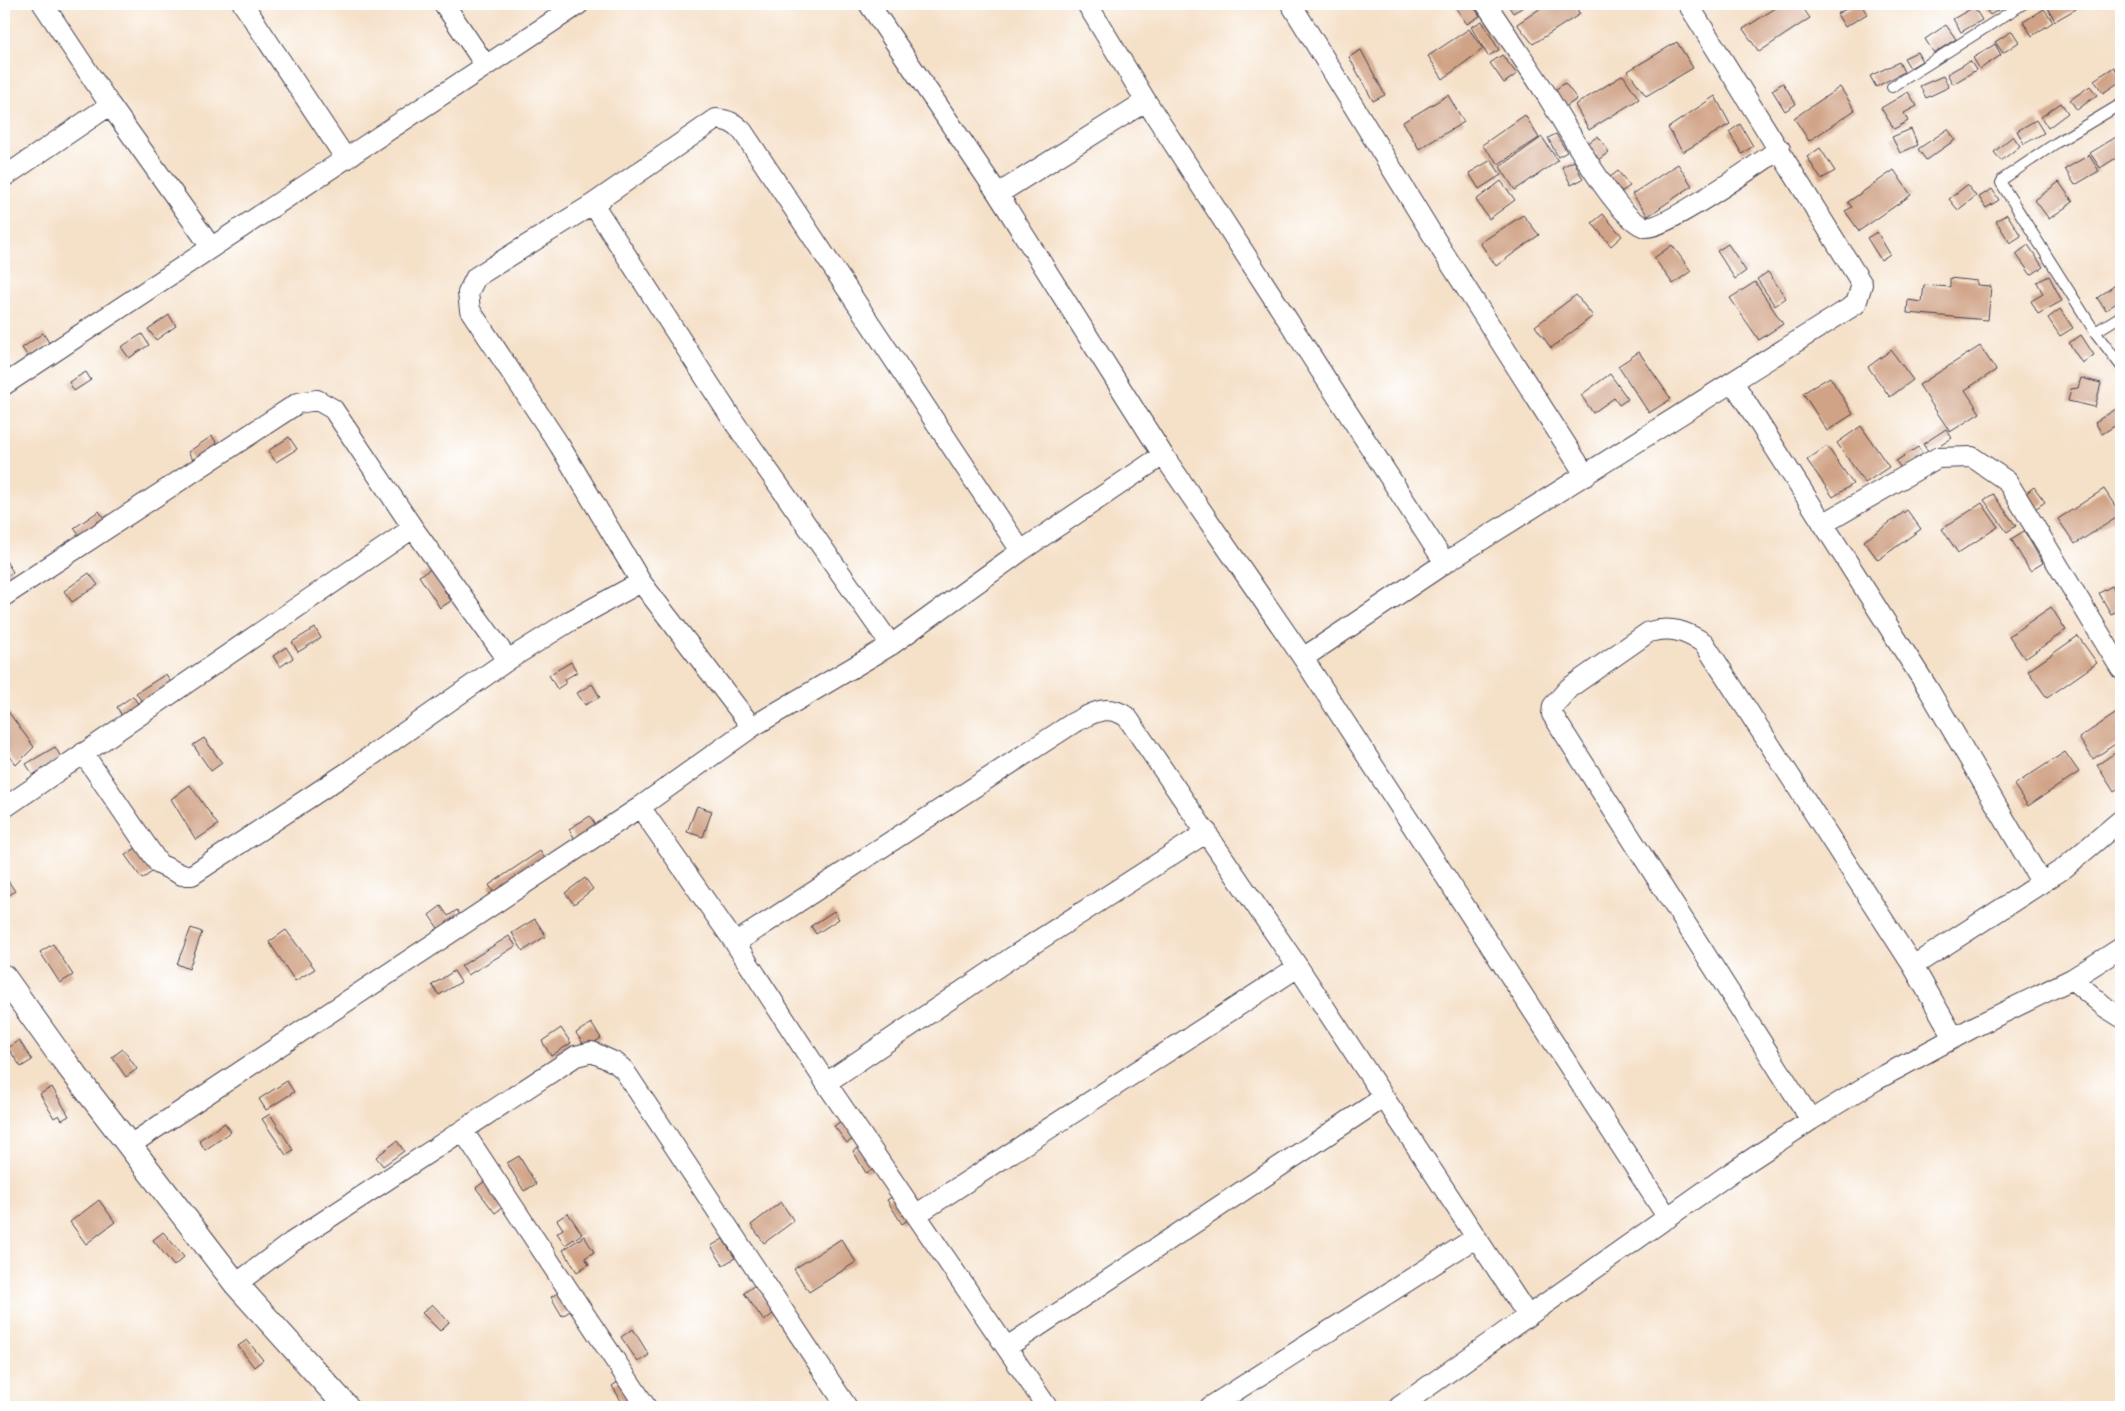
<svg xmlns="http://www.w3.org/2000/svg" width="2125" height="1411" font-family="Itim,sans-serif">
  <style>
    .building { fill: #d0a386 }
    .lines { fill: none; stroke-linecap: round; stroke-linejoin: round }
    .service-casing { stroke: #423e50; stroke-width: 12 }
    .minor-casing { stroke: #423e50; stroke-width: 22 }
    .tertiary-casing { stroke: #423e50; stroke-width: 26 }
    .service { stroke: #fff; stroke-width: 10 }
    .minor { stroke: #fff; stroke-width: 20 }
    .tertiary { stroke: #fff; stroke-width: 24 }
  </style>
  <rect width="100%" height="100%" fill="#fff"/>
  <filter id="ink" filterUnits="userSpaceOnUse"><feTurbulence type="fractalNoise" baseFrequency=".02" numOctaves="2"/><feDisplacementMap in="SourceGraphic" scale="10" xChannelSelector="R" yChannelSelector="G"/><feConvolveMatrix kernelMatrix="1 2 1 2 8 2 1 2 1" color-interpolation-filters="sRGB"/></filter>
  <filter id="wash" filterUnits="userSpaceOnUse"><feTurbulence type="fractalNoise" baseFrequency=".0096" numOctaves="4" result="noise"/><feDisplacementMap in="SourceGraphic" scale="20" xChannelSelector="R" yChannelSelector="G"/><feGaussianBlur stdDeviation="1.12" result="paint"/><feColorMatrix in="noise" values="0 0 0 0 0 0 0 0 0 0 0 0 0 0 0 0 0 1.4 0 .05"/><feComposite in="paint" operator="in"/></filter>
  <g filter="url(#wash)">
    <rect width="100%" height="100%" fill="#f5e0c8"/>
    <g id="blocks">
      <path class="building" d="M1453 4H1472L1480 16 1467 24Z
        M1507 4H1529L1513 13Z
        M1547 4H1574L1580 14 1533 44 1517 24Z
        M1782 4H1800L1810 18 1759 52 1743 29Z
        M1855 4H1861L1867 14 1845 27 1837 14Z
        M1982 4H2008L1990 15Z
        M2051 4H2073L2076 9 2055 21 2047 6Z
        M1974 7 1982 20 1961 32 1953 19Z
        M2044 9 2053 22 2032 36 2023 22Z
        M1482 21 1499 50 1488 56 1471 27Z
        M1946 25 1956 39 1934 53 1925 39Z
        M1469 29 1483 49 1443 79 1428 56Z
        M2012 31 2019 42 2003 53 1995 42Z
        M1677 42 1693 68 1646 96 1628 71Z
        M1995 44 2001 55 1980 69 1973 58Z
        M1361 50 1385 95 1373 101 1349 57Z
        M1917 52 1922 61 1910 68 1904 58Z
        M1502 55 1517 74 1504 83 1490 63Z
        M1970 61 1976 70 1953 84 1947 74Z
        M1899 62 1904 72 1876 87 1870 76Z
        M2114 67 2121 78V81L2103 93 2094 80Z
        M1623 75 1639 99 1589 130 1575 105Z
        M1943 76 1949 87 1926 98 1920 86Z
        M1565 83 1577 99 1564 108 1552 92Z
        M1783 83 1796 104 1785 111 1772 90Z
        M2090 86 2097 95 2077 110 2070 100Z
        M1840 87 1855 110 1809 141 1794 118Z
        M1908 92 1917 106 1904 113 1908 121 1894 129 1881 108Z
        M1448 95 1464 122 1419 149 1403 122Z
        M1715 96 1730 124 1683 152 1668 128Z
        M2061 103 2068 113 2048 128 2041 117Z
        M1525 115 1539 138 1499 164 1482 145Z
        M2036 120 2044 133 2024 144 2017 131Z
        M1740 124 1753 146 1742 154 1729 132Z
        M1911 129 1918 145 1900 153 1892 137Z
        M1948 129 1955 140 1926 160 1918 149Z
        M1556 134 1567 152 1558 157 1548 138Z
        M1598 136 1609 152 1598 160 1587 144Z
        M2013 136 2020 146 2001 161 1994 152Z
        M1542 137 1558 161 1515 190 1500 167Z
        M2116 137 2121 145V155L2100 168 2090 153Z
        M1820 148 1835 171 1821 179 1807 157Z
        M2089 155 2099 171 2075 185 2065 169Z
        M1491 160 1501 175 1479 189 1469 173Z
        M1574 161 1583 179 1571 185 1562 167Z
        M1678 164 1692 186 1648 216 1632 194Z
        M1894 170 1911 195 1859 231 1845 211 1852 207 1848 202Z
        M1618 171 1630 186 1621 192 1609 178Z
        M1501 181 1515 200 1489 219 1476 200Z
        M2059 182 2073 202 2049 219 2035 200Z
        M1967 185 1976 196 1958 210 1949 199Z
        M1992 189 1999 200 1986 208 1979 197Z
        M1603 214 1622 236 1611 246 1592 223Z
        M2007 214 2021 236 2010 243 1996 221Z
        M1523 215 1539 235 1496 266 1480 243Z
        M1877 232 1890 254 1881 260 1867 238Z
        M1728 244 1746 271 1735 279 1717 251Z
        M1672 245 1691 271 1673 284 1654 258Z
        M2028 245 2043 267 2031 275 2016 254Z
        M1768 272 1786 298 1775 306 1757 279Z
        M2049 276 2062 301 2038 314 2031 301 2043 294 2037 282Z
        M1950 278 1977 281V285L1991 286 1988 320 1907 313 1908 300 1922 302 1924 285 1950 287Z
        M2121 281V300L2106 310 2097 298Z
        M1755 282 1783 324 1759 340 1730 298Z
        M1576 295 1593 316 1551 348 1535 326Z
        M2060 309 2073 328 2060 336 2048 318Z
        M169 315 176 326 156 340 148 329Z
        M43 333 50 344 29 358 22 348Z
        M142 334 149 345 129 358 121 347Z
        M2081 335 2094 355 2082 363 2069 343Z
        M1980 346 1996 370 1965 390 1980 413 1950 432 1919 385Z
        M1891 350 1913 380 1890 397 1868 367Z
        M1639 352 1671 399 1649 413 1618 366Z
        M86 372 91 380 74 391 69 382Z
        M1610 374 1628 399 1619 405 1614 398 1593 413 1581 395Z
        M1830 377 1853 414 1827 431 1803 393Z
        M2081 378 2101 383 2095 407 2068 401 2071 389 2078 388Z
        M2121 406V422L2102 434 2095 422Z
        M1861 426 1889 467 1865 483 1837 443Z
        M1946 429 1952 438 1929 453 1923 444Z
        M212 436 220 448 196 464 188 452Z
        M289 437 297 449 276 462 268 451Z
        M1827 446 1853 484 1833 497 1807 460Z
        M1918 447 1925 456 1903 471 1896 461Z
        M2034 487 2045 502 2035 509 2025 494Z
        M2104 489 2121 515 2075 544 2058 519Z
        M1993 494 2016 526 2007 532 1984 500Z
        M1982 503 1998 527 1958 553 1942 529Z
        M1907 510 1921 529 1878 560 1864 541Z
        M99 511 108 524 83 541 74 528Z
        M2024 531 2043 563 2030 571 2011 539Z
        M4 558 13 572 4 579Z
        M431 569 451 601 440 608 419 576Z
        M89 573 98 585 72 602 64 591Z
        M2112 586 2121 604V609L2111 614 2099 593Z
        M2051 607 2066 630 2025 659 2009 636Z
        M315 628 321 638 298 652 292 642Z
        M2078 636 2097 663 2047 698 2028 671Z
        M286 647 293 658 280 667 273 656Z
        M571 662 577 672 564 680 566 683 557 689 549 675Z
        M166 674 172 685 143 703 136 693Z
        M592 684 600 697 585 705 577 693Z
        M133 696 140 707 123 718 117 707Z
        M4 706 34 747 16 765 4 748Z
        M2121 710V740L2093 759 2079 738Z
        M204 738 222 763 211 771 193 745Z
        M55 747 61 757 33 775 26 764Z
        M2121 749V794L2118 789 2114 792 2097 765Z
        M2065 752 2079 772 2028 806 2014 785Z
        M190 785 218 825 196 840 171 799Z
        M697 806 712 811 703 837 687 832Z
        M590 816 597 827 576 841 569 829Z
        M136 848 152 872 142 879 125 855Z
        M540 851 546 860 495 895 489 885Z
        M4 875 15 891 4 899Z
        M585 878 593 889 574 904 565 893Z
        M441 906 448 916 457 910 463 920 442 934 429 915Z
        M834 911 839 919 816 934 811 926Z
        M535 919 546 936 523 951 512 933Z
        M191 928 202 932 189 969 177 964Z
        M286 930 315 969 295 981 269 942Z
        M509 936 516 946 468 975 461 966Z
        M53 944 73 975 60 983 40 952Z
        M454 971 461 982 439 995 432 985Z
        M591 1023 601 1038 586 1048 576 1033Z
        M561 1028 571 1043 551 1056 542 1041Z
        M19 1040 32 1060 21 1067 8 1048Z
        M123 1049 137 1069 126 1077 112 1057Z
        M287 1081 294 1092 266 1110 259 1099Z
        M52 1087 69 1116 62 1120 59 1115 54 1118 40 1094Z
        M270 1114 293 1150 286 1155 262 1119Z
        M844 1119 856 1137 847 1143 834 1126Z
        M225 1123 231 1132 205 1150 199 1140Z
        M397 1141 404 1151 383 1166 376 1157Z
        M864 1144 878 1167 866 1173 853 1151Z
        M519 1156 536 1184 524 1191 507 1163Z
        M486 1180 506 1205 495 1213 476 1188Z
        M897 1194 912 1217 902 1224 887 1200Z
        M99 1200 115 1222 86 1244 70 1222Z
        M781 1202 794 1221 764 1243 751 1225Z
        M568 1213 582 1234 565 1245 557 1233 563 1229 557 1220Z
        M163 1232 184 1257 174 1266 153 1240Z
        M584 1236 594 1252 585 1258 589 1264 577 1272 563 1250Z
        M723 1239 735 1258 723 1265 711 1246Z
        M841 1239 856 1262 809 1292 794 1269Z
        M755 1285 774 1313 764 1321 744 1293Z
        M561 1291 572 1310 562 1316 551 1297Z
        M432 1304 449 1322 440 1331 422 1313Z
        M633 1329 649 1355 638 1362 621 1337Z
        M247 1340 263 1360 254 1367 238 1346Z
        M622 1379 639 1407H625L612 1386Z"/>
    </g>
  </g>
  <g filter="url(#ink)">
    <use href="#blocks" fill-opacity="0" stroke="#423e50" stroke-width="1"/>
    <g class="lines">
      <g class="service-casing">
        <path id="service" d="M1892 87 2023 4
          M2121 104 2056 143 2003 179 2001 183 2095 332 2121 366
          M2095 332 2121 316"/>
      </g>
      <g class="minor-casing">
        <path id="minor" d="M43 4 110 105 211 247
          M243 4 346 159
          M444 4 486 66
          M869 4 998 194 1163 455 1303 658 1668 1218
          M1087 4 1146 101 1445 563
          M1291 4 1443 252 1586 476
          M1486 4C1505 32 1524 60 1543 89 1560 115 1618 223 1646 227 1664 230 1760 162 1780 149
          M4 177 110 105
          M998 194 1146 101
          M593 204 732 419 891 645
          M1733 382 1929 690 2041 882
          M4 385 579 4
          M1823 524 1937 458 1972 457 2007 481 2121 669
          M4 596 298 403 317 400 333 409 413 528 508 660
          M1303 658 1445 563 1856 304 1862 284 1688 4
          M752 727 641 582 560 446 470 310 468 293 476 277 593 204 716 119C728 120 735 123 743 132L1021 551
          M83 753 159 864 182 875H192L351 770 508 660 570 621 641 582
          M640 807 735 943 826 1083 1047 1407
          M4 808 413 528
          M735 943 1073 723C1093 713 1107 703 1127 717L1298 967 1528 1316
          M1913 966 2063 869 2121 820
          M2072 979 2105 1007 2121 1017
          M826 1083 1011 958 1207 832
          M1811 1120 1552 714 1553 706 1569 688 1649 632C1671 626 1685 631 1704 643L1913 966 1954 1038
          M463 1131 646 1407
          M130 1145 640 807 752 727 891 645 1021 551 1163 455
          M917 1214 1298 967
          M236 1284 292 1242 576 1056 592 1052 616 1063 624 1070 847 1407
          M1007 1347 1383 1098
          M1210 1407 1475 1238
          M1399 1407 1729 1174 1811 1120 1876 1080 1976 1026 2072 979 2121 948"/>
      </g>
      <g class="tertiary-casing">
        <path id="tertiary" d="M4 977 59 1054 236 1284 347 1407"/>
      </g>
      <use href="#service" class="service"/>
      <use href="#minor" class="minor"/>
      <use href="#tertiary" class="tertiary"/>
    </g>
  </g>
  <rect width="2125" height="1411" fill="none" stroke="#fff" stroke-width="20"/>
</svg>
